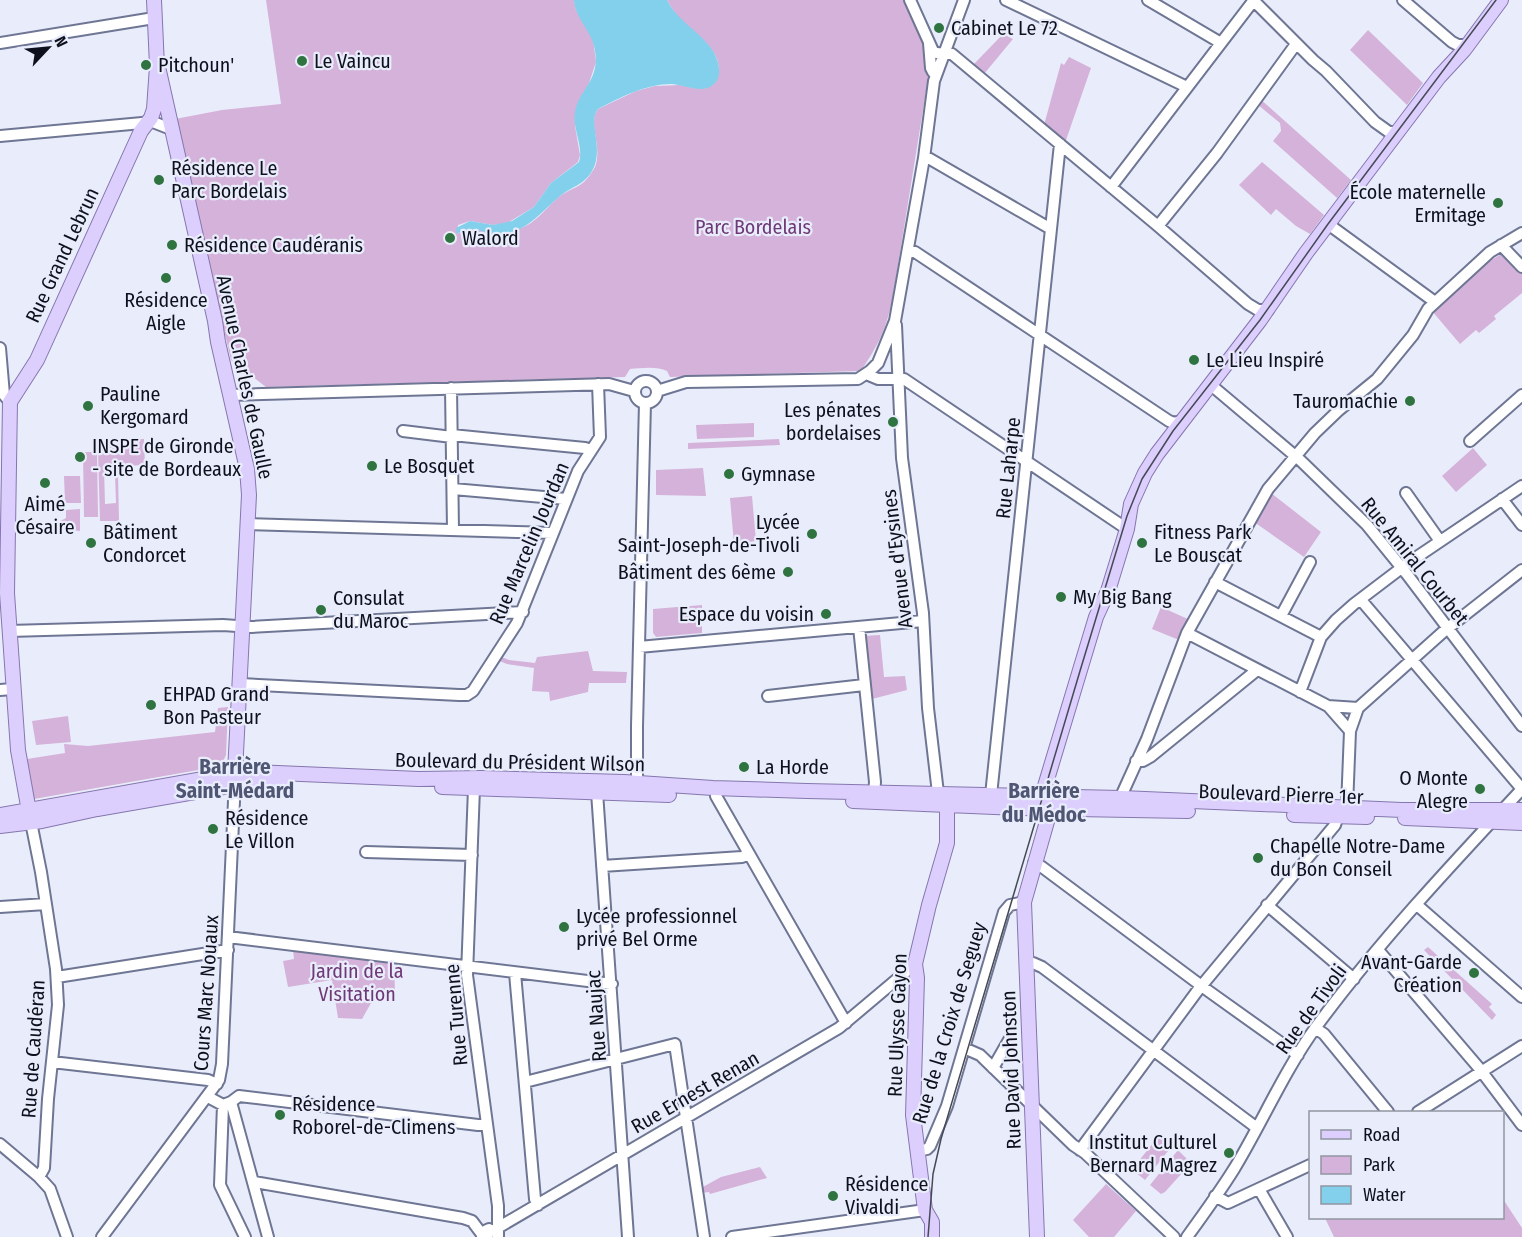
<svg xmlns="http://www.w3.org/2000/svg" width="1522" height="1237" font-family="'Fira Sans Condensed',sans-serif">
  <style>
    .green { fill: #d5b2d9 }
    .water { fill: #82d0ec }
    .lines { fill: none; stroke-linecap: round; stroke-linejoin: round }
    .minor-casing { stroke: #6e7694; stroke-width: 14 }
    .major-casing { stroke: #8577ae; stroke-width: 16 }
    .minor { stroke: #fff; stroke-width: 10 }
    .major { stroke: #dccefd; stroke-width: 14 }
    .tram { stroke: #464a56; stroke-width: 1.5 }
    .poi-dot { fill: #2f7440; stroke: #e9edfb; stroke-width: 2 }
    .labels { text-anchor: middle; stroke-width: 4.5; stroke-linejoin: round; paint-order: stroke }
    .poi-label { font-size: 20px; fill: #0e111d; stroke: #e9edfb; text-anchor: start }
    .park-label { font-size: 20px; fill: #6f3876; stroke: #e9edfb }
    .street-label { font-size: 20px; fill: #0e111d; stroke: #e9edfb }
    .neighbourhood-label { font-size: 21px; font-weight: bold; fill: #4f5673; stroke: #e9edfb }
  </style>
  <rect width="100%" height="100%" fill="#e9edfb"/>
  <path class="green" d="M266 0H574L576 10 593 39 596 62 575 126 580 155 578 162 551 183 534 207 507 223 493 225 470 221 458 225 457 234C476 224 496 233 516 229 534 227 547 206 560 196 568 190 577 188 584 182 588 178 592 172 595 167 603 147 587 121 598 109L636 91 655 86 680 85 693 88 713 85C732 56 699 38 681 20 675 14 671 7 667 0H905L923 38 928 79 893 296C886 330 880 342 861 371L670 377 667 371C657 366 642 368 630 369L625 377 266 387 231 360 175 119 222 110 281 104Z
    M1368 30 1423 83 1407 105 1350 50Z
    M1003 34 1013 39 984 74 973 65Z
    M1069 57 1091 68 1065 143 1044 125 1061 63 1064 65Z
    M1259 98 1351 180 1337 198 1273 141 1281 131 1280 123 1257 104Z
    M1262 162 1324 215 1310 234 1296 226 1276 209 1271 215 1239 185Z
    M1503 253 1522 273V293L1494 316 1496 319 1479 333 1476 330 1460 344 1432 311 1470 273Z
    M754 423V437L697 439 696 425Z
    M144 439 145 465 104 467 105 504 116 503 115 474H118L119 521H100L98 450H102V440Z
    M779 439 780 445 688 449V443Z
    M1473 448 1487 465 1456 492 1442 476Z
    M83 452H97L98 517H84Z
    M703 468 706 496 656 495V470Z
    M64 476H80L81 503H65Z
    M1271 493 1321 532 1304 557 1254 522Z
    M752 496 756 541 734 544 730 498Z
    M80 509V531L71 530 62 526 58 530 51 526 66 518V510Z
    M702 605V633L656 637 653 633V609Z
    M1161 607 1190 620 1179 640 1152 629Z
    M880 635 884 677 905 676 907 690 868 700 863 636Z
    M588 651 593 671 627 672 626 683H589L588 692 550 701 549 692 532 691 534 668 507 664 497 660 499 656 509 660 535 663 537 657Z
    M228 707 226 755 221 766 34 799 27 759 65 753 64 744 88 746 215 732 218 708Z
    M68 716 71 742 36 745 32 721Z
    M1428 947 1492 1004 1489 1007 1496 1015 1492 1020 1424 950Z
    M293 950 394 963 395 993 375 996 362 1019 338 1018 332 980 288 987 283 961 294 959Z
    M1161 1136 1172 1146 1145 1180 1135 1172 1133 1168 1158 1137Z
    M1178 1150 1191 1163 1165 1192 1161 1194 1150 1185Z
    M760 1167 767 1178 710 1194 709 1192 701 1193V1188L721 1177Z
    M1106 1184 1136 1211 1114 1237H1089L1073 1220Z
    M1503 1199 1522 1228V1237H1334L1325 1218H1502Z"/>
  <path class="water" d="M574 0H667C678 22 700 31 713 51 719 61 723 77 713 85 703 94 684 85 672 84 646 84 621 97 598 109 587 121 605 149 592 171 584 185 571 187 560 196 542 211 527 232 502 234 483 236 477 223 457 234L456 228 470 221 493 225 512 221 534 207 551 183 579 162C584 146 572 129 575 112 579 89 600 81 595 51 593 32 575 19 574 0Z"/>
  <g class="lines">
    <g class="minor-casing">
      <path id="minor" d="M910 0 933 51 937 53 952 54 1158 226 1248 304 1258 310H1268
        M1006 0 1187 87
        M1148 0 1221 43
        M1253 0 1313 60 1326 71 1375 122 1389 132H1398
        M1403 0 1452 42 1458 45H1467
        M0 43 154 18
        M929 43 931 68 933 72 937 73
        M0 136 153 122 171 129
        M924 158 930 159 1051 229
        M1111 187 1254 0
        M1328 224 1435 302
        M1158 226 1217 153 1296 44
        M1501 245 1522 267
        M908 251 915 252 1169 421 1174 423 1181 421
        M896 325 902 458 923 613 928 708 938 793 930 797
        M0 348 4 395 10 402
        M866 374 878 379H904L1127 529
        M635 392a11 11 0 1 1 22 0a11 11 0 1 1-22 0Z
        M1211 385 1300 460 1367 525 1406 573 1522 726
        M451 388 453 530
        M657 391 686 382 858 379 870 371 878 363 895 321 924 158 934 81 964 0
        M230 395 609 384 634 391
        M403 431 452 437
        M452 435 585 448 591 450
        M1470 441 1522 395
        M453 489 566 499
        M1406 493 1440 541
        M1502 499 1522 525
        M249 524 553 533
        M1215 582 1321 637
        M1361 600 1522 789
        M1281 616 1310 562
        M859 627 875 782 874 793
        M9 631 223 625 251 627 523 612
        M1187 633 1328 706
        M639 647 923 621
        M240 684 459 695H467L473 691 517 623 578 471 600 437 598 384
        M0 690 12 689
        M1300 692 1321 637 1336 620 1354 604 1408 563 1522 486
        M768 696 864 685
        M1358 708 1443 632 1522 570
        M1136 761H1143L1150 757 1257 670
        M481 786 474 788 467 975 498 1206V1237
        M641 789 637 783V726L645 403
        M597 792 628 1237
        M991 795 1060 144
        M716 796 846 1023
        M1126 804 1122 798 1123 792 1147 739 1187 633 1268 489 1315 433 1339 410 1377 379 1413 335 1428 309 1490 252 1522 233
        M1347 807 1350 731 1358 708 1328 706 1350 731
        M35 818 31 822 41 872 56 969 58 1005 48 1099 44 1168 39 1177
        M366 852 472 855
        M1034 863 1042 867 1207 990 1298 1055
        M602 866 742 857 748 854
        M1267 905 1354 979
        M1417 905 1522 997
        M0 907 46 904
        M228 937 612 984
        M1378 950 1479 1068 1522 1125
        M1026 963H1033L1042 967 1257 1128
        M515 973 535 1199 538 1205
        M57 977 228 950
        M1315 1028 1324 1034 1388 1112
        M964 1048 980 1055 1073 1145 1085 1153 1174 1237
        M52 1062 208 1080 217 1084
        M993 1068 1009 1040
        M525 1082 675 1044 704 1237
        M208 1097 223 1105 231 1102 239 1096 478 1125 487 1124
        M231 1102 268 1237
        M223 1105 220 1185 245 1237
        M1418 1112 1522 1046
        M0 1144 39 1177 50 1189 67 1237
        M1080 1150 1198 990 1335 825 1338 816
        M917 1151 927 1149 930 1146 947 1106 1004 912 1010 905 1024 902
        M254 1182 463 1218 472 1221 481 1233 489 1229
        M1259 1189 1287 1237
        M1215 1196 1228 1203 1310 1165
        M102 1237 219 1080 222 1064 235 779
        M482 1237 839 1028 915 964
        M732 1237 925 1210
        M1187 1237C1203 1215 1219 1193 1234 1169 1262 1123 1284 1071 1316 1027 1378 943 1451 865 1522 789"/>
    </g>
    <g class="major-casing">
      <path id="major" d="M159 71 215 321 218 342 247 469 249 495 235 773
        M442 787 669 795
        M1042 796 1096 617 1108 591 1127 529 1131 504 1145 473 1157 454 1260 320 1306 253 1439 77 1464 50 1501 0
        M853 801 1018 808 1188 811
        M0 815 220 776 253 772 419 779 481 778 624 782 713 788 807 791 1122 798 1402 810H1522
        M1294 815 1367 817
        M30 817 18 750 7 593 10 402 37 360 141 131 151 118 154 109 157 66 154 0
        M1405 818 1522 823
        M0 826 42 821 97 809 235 785 282 783
        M932 1237V1222L925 1210 913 1115 917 978 915 964 929 905 947 843V810L941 797
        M1037 1237 1024 902 1048 818 1059 808"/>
    </g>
    <use href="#minor" class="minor"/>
    <use href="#major" class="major"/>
    <path class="tram" d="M928 1237 933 1174 941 1139 1080 671 1127 516 1142 479 1173 431 1260 320 1328 224 1496 0"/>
  </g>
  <g class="poi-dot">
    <circle cx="939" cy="28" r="6"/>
    <circle cx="302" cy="61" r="6"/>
    <circle cx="146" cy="65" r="6"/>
    <circle cx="159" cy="180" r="6"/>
    <circle cx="1498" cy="203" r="6"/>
    <circle cx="450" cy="238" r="6"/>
    <circle cx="172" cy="245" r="6"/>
    <circle cx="166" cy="278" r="6"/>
    <circle cx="1194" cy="360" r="6"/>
    <circle cx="1410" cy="401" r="6"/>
    <circle cx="88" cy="406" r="6"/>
    <circle cx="893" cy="422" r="6"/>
    <circle cx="80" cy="457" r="6"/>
    <circle cx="372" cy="466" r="6"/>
    <circle cx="729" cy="474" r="6"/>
    <circle cx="45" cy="483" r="6"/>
    <circle cx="812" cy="534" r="6"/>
    <circle cx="91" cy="543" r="6"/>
    <circle cx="1142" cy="543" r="6"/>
    <circle cx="788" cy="572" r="6"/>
    <circle cx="1061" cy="597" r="6"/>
    <circle cx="321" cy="610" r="6"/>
    <circle cx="826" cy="614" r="6"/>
    <circle cx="151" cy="705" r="6"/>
    <circle cx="744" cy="767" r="6"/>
    <circle cx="1480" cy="789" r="6"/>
    <circle cx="213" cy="829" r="6"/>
    <circle cx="1258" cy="858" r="6"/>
    <circle cx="564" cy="927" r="6"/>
    <circle cx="1474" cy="973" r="6"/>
    <circle cx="280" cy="1115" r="6"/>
    <circle cx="1229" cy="1153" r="6"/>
    <circle cx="833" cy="1196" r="6"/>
  </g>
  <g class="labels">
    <g class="poi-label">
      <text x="951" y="35">Cabinet Le 72</text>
      <text x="314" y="68">Le Vaincu</text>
      <text x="158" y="72">Pitchoun'</text>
      <text x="171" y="175">Résidence Le<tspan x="171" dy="23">Parc Bordelais</tspan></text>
      <text x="1486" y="199" text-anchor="end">École maternelle<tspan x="1486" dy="23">Ermitage</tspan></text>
      <text x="462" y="245">Walord</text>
      <text x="184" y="252">Résidence Caudéranis</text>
      <text x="166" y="307" text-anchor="middle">Résidence<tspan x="166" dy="23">Aigle</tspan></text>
      <text x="1206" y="367">Le Lieu Inspiré</text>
      <text x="100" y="401">Pauline<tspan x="100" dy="23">Kergomard</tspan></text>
      <text x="1398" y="408" text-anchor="end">Tauromachie</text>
      <text x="881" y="417" text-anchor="end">Les pénates<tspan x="881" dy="23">bordelaises</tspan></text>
      <text x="92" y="453">INSPE de Gironde<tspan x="92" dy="23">- site de Bordeaux</tspan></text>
      <text x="384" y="473">Le Bosquet</text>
      <text x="741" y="481">Gymnase</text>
      <text x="45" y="511" text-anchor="middle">Aimé<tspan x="45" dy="23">Césaire</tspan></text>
      <text x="800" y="529" text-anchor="end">Lycée<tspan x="800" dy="23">Saint-Joseph-de-Tivoli</tspan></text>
      <text x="103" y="539">Bâtiment<tspan x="103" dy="23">Condorcet</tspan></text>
      <text x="1154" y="539">Fitness Park<tspan x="1154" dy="23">Le Bouscat</tspan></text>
      <text x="776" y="579" text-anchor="end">Bâtiment des 6ème</text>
      <text x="1073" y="604">My Big Bang</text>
      <text x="333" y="605">Consulat<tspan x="333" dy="23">du Maroc</tspan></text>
      <text x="814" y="621" text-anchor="end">Espace du voisin</text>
      <text x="163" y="701">EHPAD Grand<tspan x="163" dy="23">Bon Pasteur</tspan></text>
      <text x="756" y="774">La Horde</text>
      <text x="1468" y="785" text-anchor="end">O Monte<tspan x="1468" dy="23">Alegre</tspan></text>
      <text x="225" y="825">Résidence<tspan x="225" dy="23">Le Villon</tspan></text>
      <text x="1270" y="853">Chapelle Notre-Dame<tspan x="1270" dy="23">du Bon Conseil</tspan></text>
      <text x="576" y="923">Lycée professionnel<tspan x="576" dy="23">privé Bel Orme</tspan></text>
      <text x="1462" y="969" text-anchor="end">Avant-Garde<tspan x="1462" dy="23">Création</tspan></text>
      <text x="292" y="1111">Résidence<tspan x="292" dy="23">Roborel-de-Climens</tspan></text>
      <text x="1217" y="1149" text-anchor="end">Institut Culturel<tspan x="1217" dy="23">Bernard Magrez</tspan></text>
      <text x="845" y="1191">Résidence<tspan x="845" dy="23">Vivaldi</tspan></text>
    </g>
    <g class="park-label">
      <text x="753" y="234">Parc Bordelais</text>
      <text x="357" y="978">Jardin de la<tspan x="357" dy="23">Visitation</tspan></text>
    </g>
    <g class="street-label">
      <text transform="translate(62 255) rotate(-65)" y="7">Rue Grand Lebrun</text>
      <text transform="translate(245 377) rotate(78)" y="7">Avenue Charles de Gaulle</text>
      <text transform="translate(1008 468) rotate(-84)" y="7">Rue Laharpe</text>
      <text transform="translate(529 543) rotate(-67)" y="7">Rue Marcelin Jourdan</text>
      <text transform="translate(897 559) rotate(-97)" y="7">Avenue d'Eysines</text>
      <text transform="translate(1415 561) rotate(51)" y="7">Rue Amiral Courbet</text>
      <text transform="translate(520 762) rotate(1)" y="7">Boulevard du Président Wilson</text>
      <text transform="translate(1281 794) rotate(2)" y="7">Boulevard Pierre 1er</text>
      <text transform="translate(206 993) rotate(-86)" y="7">Cours Marc Nouaux</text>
      <text transform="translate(1311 1009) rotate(-54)" y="7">Rue de Tivoli</text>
      <text transform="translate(456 1015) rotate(-95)" y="7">Rue Turenne</text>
      <text transform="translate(596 1016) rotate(-94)" y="7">Rue Naujac</text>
      <text transform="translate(949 1023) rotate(-73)" y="7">Rue de la Croix de Seguey</text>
      <text transform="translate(897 1025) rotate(-88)" y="7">Rue Ulysse Gayon</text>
      <text transform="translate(33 1049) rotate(-86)" y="7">Rue de Caudéran</text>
      <text transform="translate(1011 1070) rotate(-92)" y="7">Rue David Johnston</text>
      <text transform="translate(695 1092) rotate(-30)" y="7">Rue Ernest Renan</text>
    </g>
    <g class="neighbourhood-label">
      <text x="235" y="774">Barrière<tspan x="235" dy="24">Saint-Médard</tspan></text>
      <text x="1044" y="798">Barrière<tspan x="1044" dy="24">du Médoc</tspan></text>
    </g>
  </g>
  <rect x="1309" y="1111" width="195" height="108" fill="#e9edfb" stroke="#9195a2" stroke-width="1.5"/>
  <rect x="1321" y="1130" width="30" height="9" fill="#dccefd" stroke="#9195a2" stroke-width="1.5"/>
  <text x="1363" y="1141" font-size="18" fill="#0e111d">Road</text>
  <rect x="1321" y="1156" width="30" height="18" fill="#d5b2d9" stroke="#9195a2" stroke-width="1.5"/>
  <text x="1363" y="1171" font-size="18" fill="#0e111d">Park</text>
  <rect x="1321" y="1186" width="30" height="18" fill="#82d0ec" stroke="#9195a2" stroke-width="1.5"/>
  <text x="1363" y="1201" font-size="18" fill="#0e111d">Water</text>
  <g transform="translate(48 48) rotate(64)" stroke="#e9edfb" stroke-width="4.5" paint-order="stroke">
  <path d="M0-4.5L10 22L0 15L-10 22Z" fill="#0e111d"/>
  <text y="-9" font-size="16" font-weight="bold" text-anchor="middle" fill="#0e111d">N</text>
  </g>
</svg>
